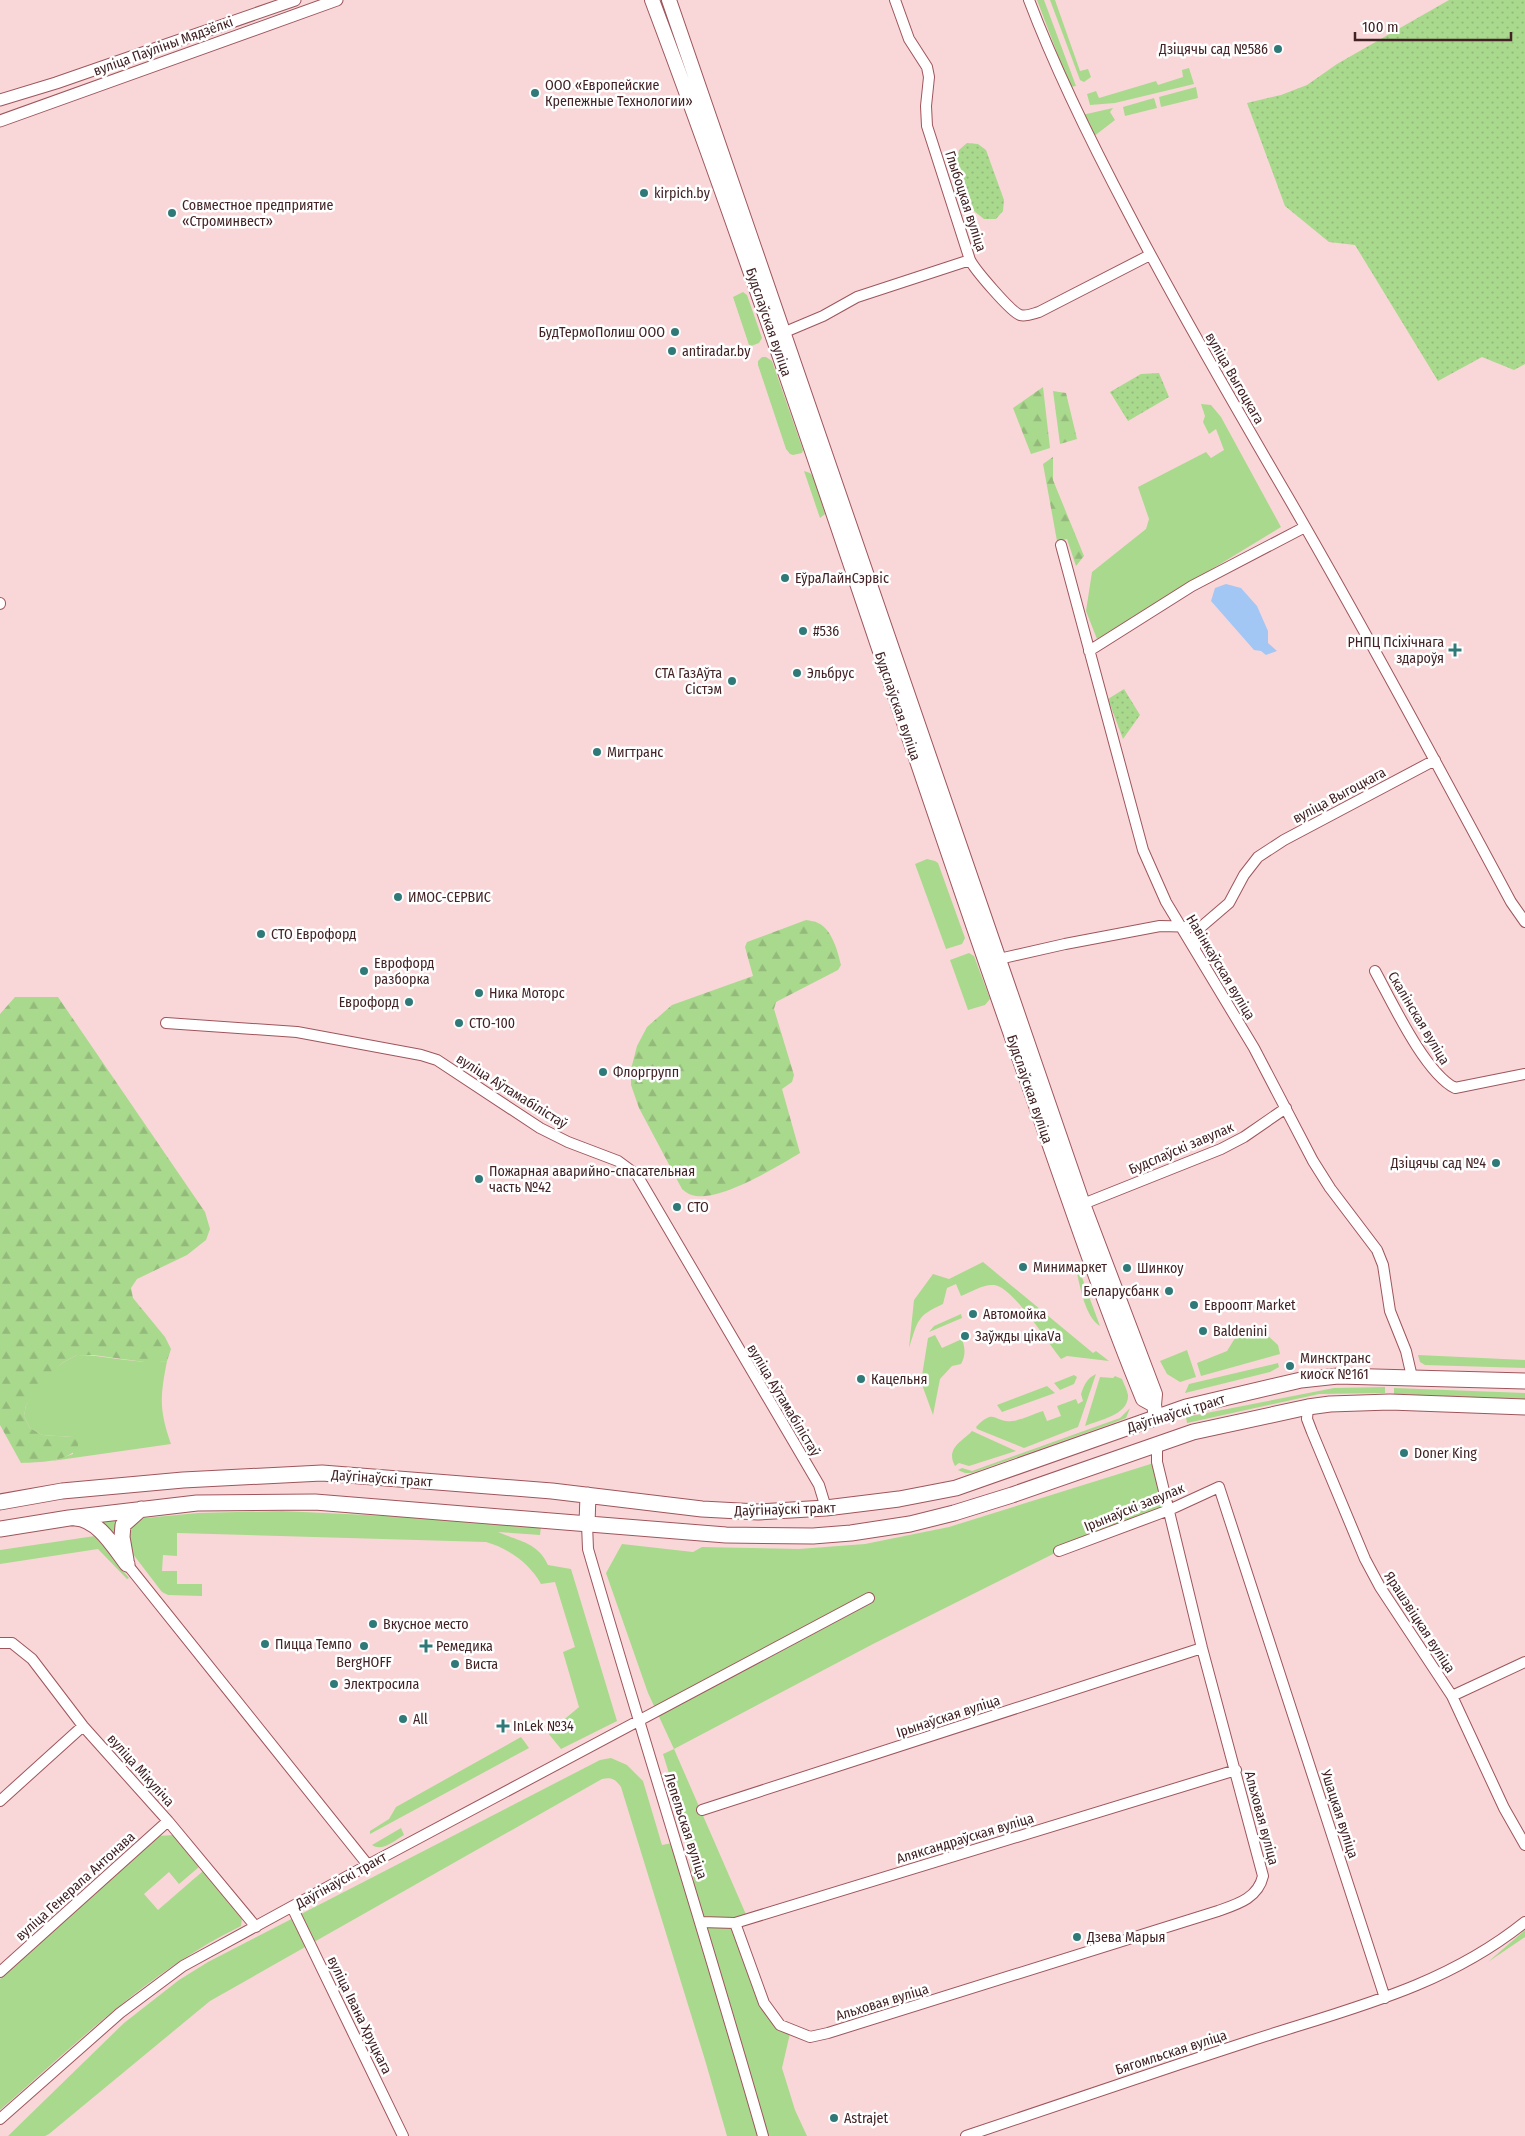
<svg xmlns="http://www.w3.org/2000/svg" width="1525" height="2136" font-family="'Fira Sans Condensed',sans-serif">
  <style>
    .green { fill: #a9d98d }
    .forest { fill: url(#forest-firs) }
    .park { fill: url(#park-dots) }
    .water { fill: #a3c7f5 }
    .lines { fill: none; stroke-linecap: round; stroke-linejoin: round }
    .minor-casing { stroke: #9e555c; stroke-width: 12 }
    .tertiary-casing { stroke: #9e555c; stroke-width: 13 }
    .secondary-casing { stroke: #9e555c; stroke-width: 16 }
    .primary-casing { stroke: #9e555c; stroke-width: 17 }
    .minor { stroke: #fff; stroke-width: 10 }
    .tertiary { stroke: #fff; stroke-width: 11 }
    .secondary { stroke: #fff; stroke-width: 14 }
    .primary { stroke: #fff; stroke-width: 15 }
    .poi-dot { fill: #2f7978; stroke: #fff; stroke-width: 2 }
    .labels { text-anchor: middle; stroke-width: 5; stroke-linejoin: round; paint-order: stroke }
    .street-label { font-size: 14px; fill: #422225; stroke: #fff }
    .poi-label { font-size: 14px; fill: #422225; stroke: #fff; text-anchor: start }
  </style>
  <defs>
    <pattern id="forest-firs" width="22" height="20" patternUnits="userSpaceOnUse" patternTransform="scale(1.25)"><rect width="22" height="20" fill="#a9d98d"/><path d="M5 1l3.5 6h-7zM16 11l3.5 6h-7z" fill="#93ba7a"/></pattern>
    <pattern id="park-dots" width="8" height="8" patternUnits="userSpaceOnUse" patternTransform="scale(1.25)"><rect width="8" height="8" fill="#a9d98d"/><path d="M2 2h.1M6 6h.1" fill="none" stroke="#93ba7a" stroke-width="1.8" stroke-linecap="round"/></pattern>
  </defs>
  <rect width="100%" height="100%" fill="#f9d7d8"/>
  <path class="green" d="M1037 0H1044L1076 86 1070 87Z
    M1050 0H1055L1080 71 1088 69 1091 77 1084 82 1080 80Z
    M1189 68 1194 84 1115 103 1090 105 1087 94 1096 91 1099 98 1156 81 1158 85 1183 77 1182 70Z
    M1196 87 1198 98 1161 107 1159 97Z
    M1154 98 1157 108 1125 116 1123 107Z
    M1113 108 1110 112 1115 120 1093 137 1082 115Z
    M743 292 747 295 762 338 759 343 751 346 749 345 733 297Z
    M762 357H766L772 361 803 450 802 453 793 455 790 454 786 449 758 365V361Z
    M1201 404 1211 405 1221 417 1281 527 1097 639 1086 611 1092 572 1146 529 1149 519 1138 487 1206 452 1211 458 1224 450 1216 429 1209 434 1203 422 1205 416Z
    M804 471 810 473 814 478 825 514 820 518Z
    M927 859 935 861 938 863 965 938 962 944 946 949 915 864Z
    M969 953 974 956 990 999 985 1005 968 1010 950 960Z
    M983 1262 1093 1353 1096 1351 1109 1361 1067 1356 1061 1359C1049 1344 1012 1286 994 1285 983 1284 971 1292 961 1296L956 1284 947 1288 943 1304C916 1316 918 1321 909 1348L914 1300 933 1274 949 1279Z
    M1077 1264 1100 1326C1085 1317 1080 1286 1076 1269Z
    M961 1314 962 1318 929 1332 934 1326Z
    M1258 1327 1278 1345 1280 1354 1201 1376 1197 1363 1227 1351 1240 1330Z
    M935 1335 942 1348 962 1339C965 1348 966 1355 961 1364L952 1366 940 1379 933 1415 921 1382 928 1338Z
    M1187 1350 1196 1377 1180 1382 1167 1374 1160 1361Z
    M77 1355C107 1355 137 1365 167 1361 160 1397 159 1410 171 1444L52 1461 73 1454V1437L42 1435 30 1428 24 1416 26 1405 41 1385 62 1363Z
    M1418 1355 1525 1360V1368L1425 1365 1420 1362Z
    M1278 1363 1279 1367 1270 1372 1185 1393 1189 1384Z
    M1096 1374 1078 1427 1024 1448 977 1429 976 1427C995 1407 994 1423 1012 1421 1022 1420 1033 1414 1043 1411L1047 1421 1061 1416 1057 1406 1076 1399 1078 1404 1083 1401 1081 1394C1084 1385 1087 1378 1096 1374Z
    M1074 1375 1077 1377 1074 1384 1060 1390 1054 1383Z
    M1115 1376 1122 1379C1124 1384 1127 1390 1128 1395 1129 1415 1099 1420 1085 1426L1100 1377 1113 1378Z
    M1047 1386 1055 1393 1002 1412 997 1405Z
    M1385 1387V1393L1319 1394 1187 1423 1186 1417 1334 1388Z
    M1394 1388 1525 1393V1399L1394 1394Z
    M1130 1408 1126 1418 1108 1425 972 1473H965L958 1470 962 1468 972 1471 1120 1418Z
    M972 1431 1016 1451 969 1466 959 1463 955 1466C945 1448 963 1441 972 1431Z
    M1157 1462 1169 1510 1059 1551 873 1644 674 1749 748 1919 735 1923 764 2003 791 2029 782 2068 795 2110 807 2136H727L705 2060 621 1787C615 1779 612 1777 602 1779L210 2001 49 2134 45 2136H8L124 2023 179 1980 208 1962 600 1760 611 1758 627 1765 643 1781 662 1845 677 1842 700 1915 679 1806 663 1754 674 1749 648 1693 606 1573 622 1544 693 1552 702 1547 799 1549 865 1544 949 1527Z
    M282 1511 409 1517 541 1527 540 1535 498 1532C520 1542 537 1542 548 1565L571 1569 617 1721 561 1749 548 1733 579 1707 563 1652 575 1647 555 1582 541 1584C530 1564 508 1548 486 1542L177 1533V1556L163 1555 162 1571H177V1584H202V1596L168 1595 162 1592 126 1545V1525L134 1519 198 1513Z
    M125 1516 119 1544 95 1518Z
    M95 1536 129 1578 127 1579 98 1549 0 1564V1550Z
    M521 1737 529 1748 370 1834V1831L389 1819 396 1807Z
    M401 1828 404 1835C394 1841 382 1852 372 1845Z
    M174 1835 199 1867 179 1884 169 1872 144 1894 158 1910 203 1871 242 1918 241 1926C149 1971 77 2043 0 2110V1979L157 1836Z
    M1525 1930V1937L1488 1962Z"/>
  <path class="forest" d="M1043 387 1050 448 1031 454 1013 408Z
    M1053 391 1066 393 1077 439 1060 444Z
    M1053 457V480L1084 556 1076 566 1067 539 1057 541 1043 464Z
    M806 920C810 921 815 921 818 923 832 929 838 952 841 965L838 970 776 1002 774 1009 794 1075 792 1082 782 1089 800 1153C777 1167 722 1200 696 1196 690 1195 687 1193 682 1189L639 1108 631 1085V1069L637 1046 647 1027 672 1005 753 976 745 947 747 942Z
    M15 997H58L205 1212 210 1229 206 1240 187 1255 137 1279 131 1288 133 1298 165 1337 171 1349 167 1361 152 1363 93 1355H77L62 1363 26 1405 24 1416 30 1428 42 1435 73 1437 78 1442V1448C64 1463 40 1462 21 1463L0 1425V1014Z"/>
  <path class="park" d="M1449 0H1525V364L1514 370 1482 357 1438 381 1355 245 1329 242 1285 206 1247 103 1281 95 1307 85 1337 64Z
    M967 143 978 144 986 150 1004 200 1003 211 996 219H984L974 211 957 160 959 150Z
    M1159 373 1169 397 1128 421 1110 392 1141 374Z
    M1124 689 1140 715 1123 739 1108 699Z"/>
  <path class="water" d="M1226 584 1241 588 1257 606 1268 631V643L1277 651 1266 655 1261 651 1254 650 1211 601 1215 588Z"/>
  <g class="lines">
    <g class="minor-casing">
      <path id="minor" d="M895 0 909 39 927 67 929 77 926 106 927 126 970 260C975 270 1011 312 1020 315 1026 317 1032 314 1039 312L1150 255
        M1029 0C1057 74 1092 144 1129 214 1179 310 1233 403 1288 497 1365 630 1438 766 1511 902L1525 922
        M785 332 823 316 857 297 970 260
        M1061 545 1143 850 1166 902 1254 1048 1313 1161 1330 1188 1377 1250 1383 1265 1390 1311 1406 1351 1412 1377
        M0 603V604
        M1089 651 1192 586 1305 527
        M1195 949V936L1201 927 1229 903 1244 875 1258 857 1284 840 1435 760
        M999 959 1065 944 1160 926 1201 927
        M1375 971C1392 1002 1425 1073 1455 1088L1525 1074
        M166 1023 297 1032 421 1055 437 1060 540 1128 568 1142 618 1161 637 1175 819 1485 826 1508
        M1083 1204 1221 1149 1244 1137 1286 1108
        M1308 1407 1307 1419 1312 1432 1365 1559 1380 1587 1452 1696 1504 1808 1525 1845
        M587 1524 588 1549C645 1745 707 1940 763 2136
        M1059 1551 1169 1510 1219 1487 1385 1998
        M127 1564 368 1865
        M0 1643H12L32 1659 83 1726 168 1821 256 1927
        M1452 1696 1525 1662
        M0 1801 83 1726
        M702 1810 1202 1648
        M292 1907 403 2136
        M701 1922 735 1923 1236 1770
        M735 1923 764 2003 780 2025 810 2037 828 2033 1218 1911C1238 1904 1258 1898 1263 1876L1202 1648 1157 1462V1444
        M0 1972 168 1821
        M0 2119 120 2013 183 1966 368 1865 869 1598
        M966 2136C1060 2104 1155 2072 1250 2041 1348 2009 1443 1988 1525 1922"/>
    </g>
    <g class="tertiary-casing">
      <path id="tertiary" d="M0 100 56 83 295 0
        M0 121 337 0"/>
    </g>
    <g class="secondary-casing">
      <path id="secondary" d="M652 0C784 351 896 709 1021 1063 1061 1176 1098 1289 1143 1399L1154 1405
        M669 0 1083 1204 1155 1394 1154 1405 1156 1417"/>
    </g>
    <g class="primary-casing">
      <path id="primary" d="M0 1502 62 1491 183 1480 322 1473 552 1491 702 1509 758 1512 826 1508 899 1499 956 1488 1186 1407 1301 1380 1338 1376 1525 1381
        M75 1518C98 1519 114 1547 127 1564
        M587 1524 588 1495
        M0 1529 69 1518 197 1503 315 1502 726 1535 813 1536 851 1533 910 1524 954 1513 1012 1495 1193 1432 1308 1407 1330 1404 1390 1402 1525 1407
        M126 1560 122 1537 123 1525 141 1509"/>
    </g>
    <use href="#minor" class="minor"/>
    <use href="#tertiary" class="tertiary"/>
    <use href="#secondary" class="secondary"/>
    <use href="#primary" class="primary"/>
  </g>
  <g class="poi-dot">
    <circle cx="1278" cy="49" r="5"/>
    <circle cx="535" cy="93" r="5"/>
    <circle cx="644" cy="193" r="5"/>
    <circle cx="172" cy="213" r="5"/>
    <circle cx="675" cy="332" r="5"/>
    <circle cx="672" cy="351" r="5"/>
    <circle cx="785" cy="578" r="5"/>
    <circle cx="803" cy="631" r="5"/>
    <path d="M1452.5 642.5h5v5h5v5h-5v5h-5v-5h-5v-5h5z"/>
    <circle cx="797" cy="673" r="5"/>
    <circle cx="732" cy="681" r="5"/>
    <circle cx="597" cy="752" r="5"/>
    <circle cx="398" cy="897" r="5"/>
    <circle cx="261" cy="934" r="5"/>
    <circle cx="364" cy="971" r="5"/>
    <circle cx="479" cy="993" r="5"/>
    <circle cx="409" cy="1002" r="5"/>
    <circle cx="459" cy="1023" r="5"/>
    <circle cx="603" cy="1072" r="5"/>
    <circle cx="1496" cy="1163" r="5"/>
    <circle cx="479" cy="1179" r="5"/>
    <circle cx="677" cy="1207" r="5"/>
    <circle cx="1023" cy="1267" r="5"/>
    <circle cx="1127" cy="1268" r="5"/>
    <circle cx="1169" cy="1291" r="5"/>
    <circle cx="1194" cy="1305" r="5"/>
    <circle cx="973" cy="1314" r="5"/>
    <circle cx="1203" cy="1331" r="5"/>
    <circle cx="965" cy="1336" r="5"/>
    <circle cx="1290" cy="1366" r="5"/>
    <circle cx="861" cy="1379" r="5"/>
    <circle cx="1404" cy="1453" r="5"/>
    <circle cx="373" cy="1624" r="5"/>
    <circle cx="265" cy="1644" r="5"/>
    <circle cx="364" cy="1646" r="5"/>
    <path d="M423.5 1638.5h5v5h5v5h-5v5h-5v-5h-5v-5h5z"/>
    <circle cx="455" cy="1664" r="5"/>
    <circle cx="334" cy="1684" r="5"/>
    <circle cx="403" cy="1719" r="5"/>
    <path d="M500.5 1718.5h5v5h5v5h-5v5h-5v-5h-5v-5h5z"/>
    <circle cx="1077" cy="1937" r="5"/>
    <circle cx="834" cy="2118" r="5"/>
  </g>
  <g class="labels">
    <g class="street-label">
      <text transform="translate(163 46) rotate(-20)" y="5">вуліца Паўліны Мядзёлкі</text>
      <text transform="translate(966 201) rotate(72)" y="5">Глыбоцкая вуліца</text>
      <text transform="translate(769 322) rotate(71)" y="5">Будслаўская вуліца</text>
      <text transform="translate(1235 378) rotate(60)" y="5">вуліца Выгоцкага</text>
      <text transform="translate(898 706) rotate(71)" y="5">Будслаўская вуліца</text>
      <text transform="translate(1339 795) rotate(-28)" y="5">вуліца Выгоцкага</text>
      <text transform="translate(1221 967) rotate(59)" y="5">Навінкаўская вуліца</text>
      <text transform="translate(1419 1018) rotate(59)" y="5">Скалінская вуліца</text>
      <text transform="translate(1030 1089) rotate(71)" y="5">Будслаўская вуліца</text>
      <text transform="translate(512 1091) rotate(32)" y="5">вуліца Аўтамабілістаў</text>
      <text transform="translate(1181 1148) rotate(-23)" y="5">Будслаўскі завулак</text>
      <text transform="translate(784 1400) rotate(59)" y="5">вуліца Аўтамабілістаў</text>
      <text transform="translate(1176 1413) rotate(-17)" y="5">Даўгінаўскі тракт</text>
      <text transform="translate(382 1478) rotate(4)" y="5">Даўгінаўскі тракт</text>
      <text transform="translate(1134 1507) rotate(-22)" y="5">Ірынаўскі завулак</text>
      <text transform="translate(785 1509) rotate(-2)" y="5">Даўгінаўскі тракт</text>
      <text transform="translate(1420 1622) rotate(57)" y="5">Ярашэвіцкая вуліца</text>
      <text transform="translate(948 1716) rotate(-18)" y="5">Ірынаўская вуліца</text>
      <text transform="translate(141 1770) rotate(48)" y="5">вуліца Мікуліча</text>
      <text transform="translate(1340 1814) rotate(72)" y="5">Ушацкая вуліца</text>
      <text transform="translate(1262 1818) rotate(75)" y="5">Альховая вуліца</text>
      <text transform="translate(686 1826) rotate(72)" y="5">Лепельская вуліца</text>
      <text transform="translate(965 1838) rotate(-17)" y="5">Аляксандраўская вуліца</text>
      <text transform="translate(341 1880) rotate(-29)" y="5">Даўгінаўскі тракт</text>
      <text transform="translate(75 1886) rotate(-42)" y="5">вуліца Генерала Антонава</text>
      <text transform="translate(882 2002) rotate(-17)" y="5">Альховая вуліца</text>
      <text transform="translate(360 2015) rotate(64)" y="5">вуліца Івана Хруцкага</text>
      <text transform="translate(1171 2052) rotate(-18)" y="5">Бягомльская вуліца</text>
    </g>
    <g class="poi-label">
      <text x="1268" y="54" text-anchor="end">Дзіцячы сад №586</text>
      <text x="545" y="90">ООО «Европейские<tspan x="545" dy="16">Крепежные Технологии»</tspan></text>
      <text x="654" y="198">kirpich.by</text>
      <text x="182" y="210">Совместное предприятие<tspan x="182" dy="16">«Строминвест»</tspan></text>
      <text x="665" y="337" text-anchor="end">БудТермоПолиш ООО</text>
      <text x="682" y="356">antiradar.by</text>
      <text x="795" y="583">ЕўраЛайнСэрвіс</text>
      <text x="813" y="636">#536</text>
      <text x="1444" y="647" text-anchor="end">РНПЦ Псіхічнага<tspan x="1444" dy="16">здароўя</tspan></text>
      <text x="722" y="678" text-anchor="end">СТА ГазАўта<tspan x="722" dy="16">Сістэм</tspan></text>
      <text x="807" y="678">Эльбрус</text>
      <text x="607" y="757">Мигтранс</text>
      <text x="408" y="902">ИМОС-СЕРВИС</text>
      <text x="271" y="939">СТО Еврофорд</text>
      <text x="374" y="968">Еврофорд<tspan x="374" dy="16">разборка</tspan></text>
      <text x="489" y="998">Ника Моторс</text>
      <text x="399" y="1007" text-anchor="end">Еврофорд</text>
      <text x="469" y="1028">СТО-100</text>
      <text x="613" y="1077">Флоргрупп</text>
      <text x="1486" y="1168" text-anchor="end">Дзіцячы сад №4</text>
      <text x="489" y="1176">Пожарная аварийно-спасательная<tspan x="489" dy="16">часть №42</tspan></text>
      <text x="687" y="1212">СТО</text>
      <text x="1033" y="1272">Минимаркет</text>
      <text x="1137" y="1273">Шинкоу</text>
      <text x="1159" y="1296" text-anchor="end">Беларусбанк</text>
      <text x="1204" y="1310">Евроопт Market</text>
      <text x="983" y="1319">Автомойка</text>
      <text x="1213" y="1336">Baldenini</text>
      <text x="975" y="1341">Заўжды цікаVа</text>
      <text x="1300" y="1363">Минсктранс<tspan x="1300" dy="16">киоск №161</tspan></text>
      <text x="871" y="1384">Кацельня</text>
      <text x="1414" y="1458">Doner King</text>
      <text x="383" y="1629">Вкусное место</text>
      <text x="275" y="1649">Пицца Темпо</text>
      <text x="436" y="1651">Ремедика</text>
      <text x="364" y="1667" text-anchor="middle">BergHOFF</text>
      <text x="465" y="1669">Виста</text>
      <text x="344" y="1689">Электросила</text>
      <text x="413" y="1724">All</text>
      <text x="513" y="1731">InLek №34</text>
      <text x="1087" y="1942">Дзева Марыя</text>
      <text x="844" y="2123">Astrajet</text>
    </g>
  </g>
  <path d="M1355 32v8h156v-8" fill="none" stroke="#422225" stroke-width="2.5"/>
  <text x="1362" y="32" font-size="15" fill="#422225" stroke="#ffffff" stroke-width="4" paint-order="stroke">100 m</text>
</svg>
